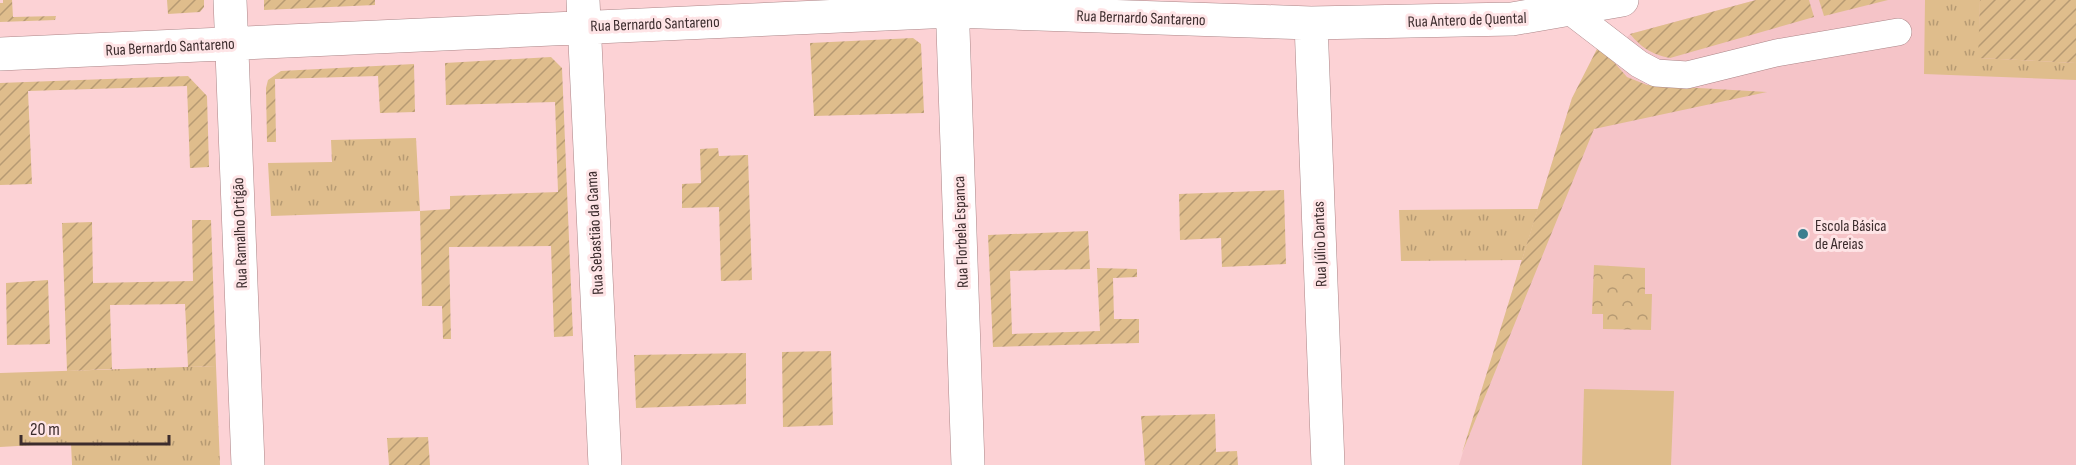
<svg xmlns="http://www.w3.org/2000/svg" width="2076" height="465" font-family="'Sofia Sans Condensed',sans-serif">
  <style>
    .built { fill: #f5c4c8 }
    .grass { fill: url(#grass-tufts) }
    .park { fill: url(#park-crowns) }
    .garden { fill: url(#garden-furrows) }
    .pitch { fill: #dfbd8c }
    .lines { fill: none; stroke-linecap: round; stroke-linejoin: round }
    .lane-casing { stroke: #ab8587; stroke-width: 28 }
    .street-casing { stroke: #ab8587; stroke-width: 34 }
    .lane { stroke: #fff; stroke-width: 27 }
    .street { stroke: #fff; stroke-width: 33 }
    .poi-dot { fill: #3c7f8f; stroke: #fee4e6; stroke-width: 2 }
    .labels { text-anchor: middle; stroke-width: 6; stroke-linejoin: round; paint-order: stroke }
    .street-label { font-size: 16px; fill: #3c2c2d; stroke: #fee4e6 }
    .poi-label { font-size: 16px; fill: #3c2c2d; stroke: #fee4e6; text-anchor: start }
  </style>
  <defs>
    <pattern id="grass-tufts" width="24" height="20" patternUnits="userSpaceOnUse" patternTransform="scale(1.5)"><rect width="24" height="20" fill="#dfbd8c"/><path d="M3 7l-1-3M5 7V3M7 7l1-3M15 17l-1-3M17 17v-4M19 17l1-3" fill="none" stroke="#b69a73"/></pattern>
    <pattern id="park-crowns" width="20" height="18" patternUnits="userSpaceOnUse" patternTransform="scale(1.5)"><rect width="20" height="18" fill="#dfbd8c"/><path d="M2 6a3 3 0 1 1 6 0M12 15a3 3 0 1 1 6 0" fill="none" stroke="#b69a73"/></pattern>
    <pattern id="garden-furrows" width="10" height="10" patternUnits="userSpaceOnUse" patternTransform="scale(1.5)"><rect width="10" height="10" fill="#dfbd8c"/><path d="M-1 1l2-2M0 10L10 0M9 11l2-2" fill="none" stroke="#b69a73"/></pattern>
  </defs>
  <rect width="100%" height="100%" fill="#fcd2d5"/>
  <path class="built" d="M1756 0H2076V465H1459L1572 98 1630 34Z"/>
  <path class="grass" d="M1925 0H1980L1979 58 2076 63V80L1924 74Z
    M416 138 420 211 271 216 268 163 332 162 331 140Z
    M1538 209 1522 260 1401 261 1399 210Z
    M216 366 220 465H72L71 443 0 447V373Z"/>
  <path class="park" d="M1594 265 1645 268V294H1652L1651 330 1603 329V314H1592Z"/>
  <path class="garden" d="M3 0H12L13 17 56 16 55 20 0 22V3H3Z
    M167 0H204V7L200 12 168 14Z
    M264 0H375V5L264 10Z
    M1756 0H1809L1814 17 1670 58C1651 54 1642 48 1630 34Z
    M1819 0H1888L1824 16Z
    M1980 0H2076V63L1978 58Z
    M913 38 921 44 924 113 814 116 810 43Z
    M1599 45 1627 77 1647 85 1767 92 1594 129 1462 453 1572 98Z
    M551 57 562 68 573 336 554 337 551 246 449 247 451 339H443L442 306H422L420 211 450 209V196L558 192 555 102 446 105 445 63Z
    M414 64 415 112 380 113 378 76 275 79 276 142H267L266 88 268 80 281 71Z
    M188 76 207 96 209 167 190 168 187 86 28 91 32 184 0 185V83Z
    M718 148 719 156 748 155 752 280 721 281 719 207 682 208V184L701 183 700 149Z
    M1284 190 1286 264 1222 267 1221 238 1180 240 1179 194Z
    M192 220H211L216 366 188 367 185 304 110 305 112 369 67 371 62 223 92 222 93 283 193 281Z
    M1088 231 1090 269 1010 271 1012 334 1100 331 1097 268 1137 269V277L1113 278 1114 319H1139V343L993 347 988 235Z
    M48 280 50 344 7 345 6 283Z
    M831 351 833 425 783 427 782 352Z
    M746 353V404L636 408 634 355Z
    M1215 414 1216 452 1237 451 1238 465H1145L1141 416Z
    M428 437 430 465H389L387 438Z"/>
  <path class="pitch" d="M1584 389 1674 391 1671 465H1582Z"/>
  <g class="lines">
    <g class="lane-casing">
      <path id="lane" d="M1570 11 1639 64 1656 73 1687 75 1776 53 1898 32"/>
    </g>
    <g class="street-casing">
      <path id="street" d="M230 0 248 465
        M583 0 605 465
        M952 0 968 465
        M1311 23 1328 465
        M0 54 952 11 1311 23 1512 19 1622 0"/>
    </g>
    <use href="#lane" class="lane"/>
    <use href="#street" class="street"/>
  </g>
  <circle class="poi-dot" cx="1803" cy="234" r="6"/>
  <g class="labels">
    <g class="street-label">
      <text transform="translate(1141 17) rotate(2)" y="6">Rua Bernardo Santareno</text>
      <text transform="translate(1467 19) rotate(-2)" y="6">Rua Antero de Quental</text>
      <text transform="translate(655 23) rotate(-2)" y="6">Rua Bernardo Santareno</text>
      <text transform="translate(170 46) rotate(-3)" y="6">Rua Bernardo Santareno</text>
      <text transform="translate(960 232) rotate(-92)" y="6">Rua Florbela Espanca</text>
      <text transform="translate(239 233) rotate(-92)" y="6">Rua Ramalho Ortigão</text>
      <text transform="translate(594 233) rotate(-93)" y="6">Rua Sebastião da Gama</text>
      <text transform="translate(1319 244) rotate(-92)" y="6">Rua Júlio Dantas</text>
    </g>
    <g class="poi-label">
      <text x="1815" y="231">Escola Básica<tspan x="1815" dy="18">de Areias</tspan></text>
    </g>
  </g>
  <path d="M21 435v9h148v-9" fill="none" stroke="#3c2c2d" stroke-width="3"/>
  <text x="30" y="435" font-size="18" fill="#3c2c2d" stroke="#fee4e6" stroke-width="4.5" paint-order="stroke">20 m</text>
</svg>
